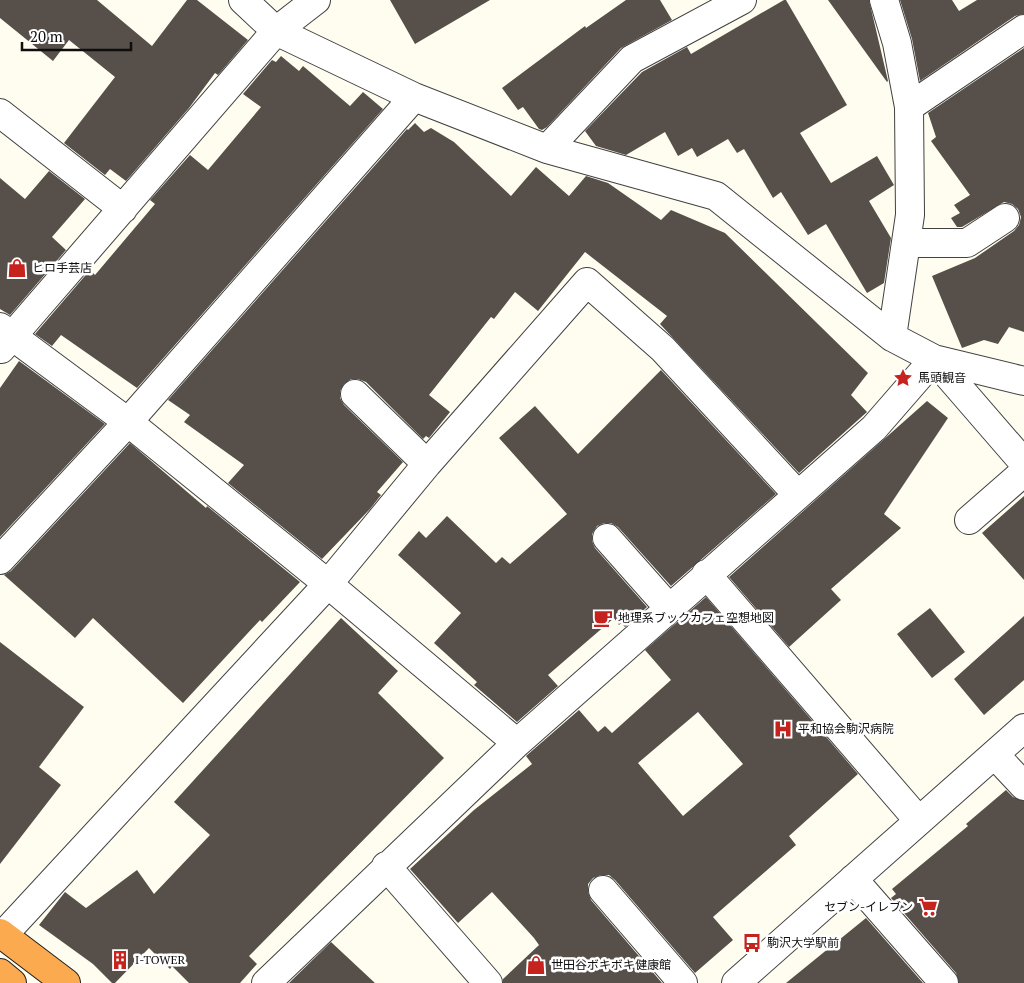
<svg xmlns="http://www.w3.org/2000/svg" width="1024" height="983" font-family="'PT Serif','Noto Sans JP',serif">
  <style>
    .building { fill: #57504a; fill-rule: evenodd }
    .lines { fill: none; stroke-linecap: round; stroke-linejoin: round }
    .minor-casing { stroke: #414141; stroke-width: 30 }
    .highway-casing { stroke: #1f1f1f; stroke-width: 30 }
    .minor { stroke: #fff; stroke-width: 28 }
    .highway { stroke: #fcaa50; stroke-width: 28 }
    .labels { text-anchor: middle; stroke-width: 5; stroke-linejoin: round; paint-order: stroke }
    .poi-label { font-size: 12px; fill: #0e0e0e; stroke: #fff; text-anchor: start }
  </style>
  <rect width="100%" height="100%" fill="#fffdef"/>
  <path class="building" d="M0 0H97L152 46 187 0H197L248 40 218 75 215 73 189 108 126 181 110 169 105 175 64 143 115 77 69 40 53 61 0 18Z
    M390 0H490L415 44Z
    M626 0H660L672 20 621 48 547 127 542 130 539 129 523 107 518 110 502 88 585 26 586 28Z
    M784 0H786L847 105 800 133 831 183 877 156 894 185 869 201 891 238 884 283 867 293 826 224 808 235 781 192 773 198 744 149 737 153 728 139 697 157 692 148 678 156 665 132 626 155 596 146 585 131 642 72 687 47 691 54Z
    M828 0H869L888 81 887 82Z
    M900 0H952L959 11 977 0H1024V14L1015 16 920 81 912 39Z
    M1024 48V332L1009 327 998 344 984 340 962 348 932 276 975 258 1014 231 1019 225 1021 217 1018 209 1012 204 1004 202 962 227H957L951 218 960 213 954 205 970 195 931 141 936 137 928 113Z
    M281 56 299 71 303 66 350 106 363 92 383 109 137 388 61 335 52 346 35 334 90 270 95 275 155 204 150 200 190 155 208 170 261 107 243 94 272 60 276 62Z
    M415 123 424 132 431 128 454 142 511 196 536 167 569 196 586 176 608 183 661 220 671 210 725 233 868 373 851 395 867 412 799 473 660 324 667 316 585 252 538 311 515 292 494 319 491 317 429 395 450 412 429 438 426 436 423 439 366 382 358 379H351L344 384 340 391V398L344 405 403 462 377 492 381 495 370 509 322 559 228 483 244 465 184 422 190 415 168 400 407 129 408 130Z
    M49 171 85 199 52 237 66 250 10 315 0 309V178L25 199Z
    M19 361 105 424 0 537V388Z
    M661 370 776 494 671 586 618 527 611 523H604L597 526 592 534V541L595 548 647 607 625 627 621 623 619 625 614 618 548 675 558 686 517 722 474 685 477 682 434 643 461 613 398 555 419 531 426 538 447 516 496 563 502 557 510 564 567 514 499 438 535 406 578 454Z
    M927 401 948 418 884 514 901 528 831 589 841 600 789 647 729 577Z
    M130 443 206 508 207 506 300 582 262 622 260 620 183 703 93 618 75 638 4 575 11 571Z
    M1024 496V580L982 533Z
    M706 597 858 774 789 836 796 845 713 917 733 940 695 973 615 880 609 875H601L593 878 588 884V892L591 900 662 983H503V979L539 945 534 938 492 892 458 923 410 869 474 810 532 764 526 756 579 710 598 732 605 726 612 733 671 680 645 650ZM698 712 743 764 683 816 638 763Z
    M930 608 965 652 932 678 897 634Z
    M1024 616V680L984 715 954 679Z
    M341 618 398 671 378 693 444 758 249 956 257 964 240 983H189L172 966 170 969 149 948 115 983H112L93 964 39 925 65 892 86 908 137 870 154 894 210 835 174 802Z
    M0 642 84 707 39 767 61 785 0 864Z
    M1006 790 1013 797 1024 801V983H959L956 973 891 898 896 894 892 889 968 826 966 824Z
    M866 918 923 983H786Z
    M331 942 375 983H289Z"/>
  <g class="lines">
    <g class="minor-casing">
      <path id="minor" d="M243 0 276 31 414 97 547 149 716 196 892 337 934 359 1024 463
        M884 0 897 43 909 107 910 215 892 337
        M909 107 1024 29
        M0 113 123 209
        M547 149 632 59 742 0
        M906 243H967L1005 218
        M0 327 128 422 328 584 517 743
        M1 349 276 31 316 0
        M355 394 427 464
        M969 520 1024 472
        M607 538 669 608
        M0 560 128 422 414 97
        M706 574 919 821
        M995 755 1024 786
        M386 866 488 983
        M853 879 944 983
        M603 890 683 983
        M3 935 328 584 427 464 587 282 663 349 798 495
        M266 983 517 743 874 428 934 359 1024 381
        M736 983 1024 728"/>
    </g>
    <g class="highway-casing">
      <path id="highway" d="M0 933 66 983
        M0 973 12 983"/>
    </g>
    <use href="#minor" class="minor"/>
    <use href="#highway" class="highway"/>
  </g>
  <defs>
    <g id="shop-bare" transform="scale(1.5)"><path d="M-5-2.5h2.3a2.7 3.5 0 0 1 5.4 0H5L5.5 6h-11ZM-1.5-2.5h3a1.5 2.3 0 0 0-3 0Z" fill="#c6221e" stroke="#fff" stroke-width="2.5" paint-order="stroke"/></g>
    <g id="sight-bare" transform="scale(1.5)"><path d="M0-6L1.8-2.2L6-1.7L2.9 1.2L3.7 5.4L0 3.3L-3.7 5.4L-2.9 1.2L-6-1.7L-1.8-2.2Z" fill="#c6221e" stroke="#fff" stroke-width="2.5" paint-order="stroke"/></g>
    <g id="cafe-bare" transform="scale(1.5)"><path d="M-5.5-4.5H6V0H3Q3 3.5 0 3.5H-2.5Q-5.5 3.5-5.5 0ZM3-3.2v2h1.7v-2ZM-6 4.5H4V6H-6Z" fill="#c6221e" stroke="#fff" stroke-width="2.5" paint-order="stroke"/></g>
    <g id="hospital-bare" transform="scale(1.5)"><path d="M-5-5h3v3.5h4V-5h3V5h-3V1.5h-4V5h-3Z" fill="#c6221e" stroke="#fff" stroke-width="2.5" paint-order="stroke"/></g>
    <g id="supermarket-bare" transform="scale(1.5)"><path d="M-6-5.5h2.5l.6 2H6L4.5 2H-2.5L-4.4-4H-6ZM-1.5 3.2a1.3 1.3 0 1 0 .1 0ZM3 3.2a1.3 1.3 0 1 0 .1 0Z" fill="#c6221e" stroke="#fff" stroke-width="2.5" paint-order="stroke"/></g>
    <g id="bus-bare" transform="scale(1.5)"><path d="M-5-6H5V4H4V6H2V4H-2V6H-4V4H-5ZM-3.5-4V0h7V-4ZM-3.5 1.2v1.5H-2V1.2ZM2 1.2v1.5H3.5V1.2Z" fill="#c6221e" stroke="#fff" stroke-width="2.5" paint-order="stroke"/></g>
    <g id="building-bare" transform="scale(1.5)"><path d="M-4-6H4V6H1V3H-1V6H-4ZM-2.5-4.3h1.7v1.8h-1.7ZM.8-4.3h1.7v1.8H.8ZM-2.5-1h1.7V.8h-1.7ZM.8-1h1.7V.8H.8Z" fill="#c6221e" stroke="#fff" stroke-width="2.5" paint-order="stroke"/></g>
  </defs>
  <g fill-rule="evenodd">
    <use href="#shop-bare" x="17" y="268"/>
    <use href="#sight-bare" x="903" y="378"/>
    <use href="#cafe-bare" x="603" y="618"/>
    <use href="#hospital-bare" x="783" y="729"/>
    <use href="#supermarket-bare" x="928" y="907"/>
    <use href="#bus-bare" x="752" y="943"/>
    <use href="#building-bare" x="120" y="960"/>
    <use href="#shop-bare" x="536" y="965"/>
  </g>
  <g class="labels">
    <g class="poi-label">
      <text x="32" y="272">ヒロ手芸店</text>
      <text x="918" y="382">馬頭観音</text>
      <text x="618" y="622">地理系ブックカフェ空想地図</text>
      <text x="798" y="733">平和協会駒沢病院</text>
      <text x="913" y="911" text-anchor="end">セブン-イレブン</text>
      <text x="767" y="947">駒沢大学駅前</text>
      <text x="135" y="964">I-TOWER</text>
      <text x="551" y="969">世田谷ボキボキ健康館</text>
    </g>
  </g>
  <path d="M22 42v8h109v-8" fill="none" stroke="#0e0e0e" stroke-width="2.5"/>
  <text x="30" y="42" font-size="15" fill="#0e0e0e" stroke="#ffffff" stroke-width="4" paint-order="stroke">20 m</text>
</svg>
